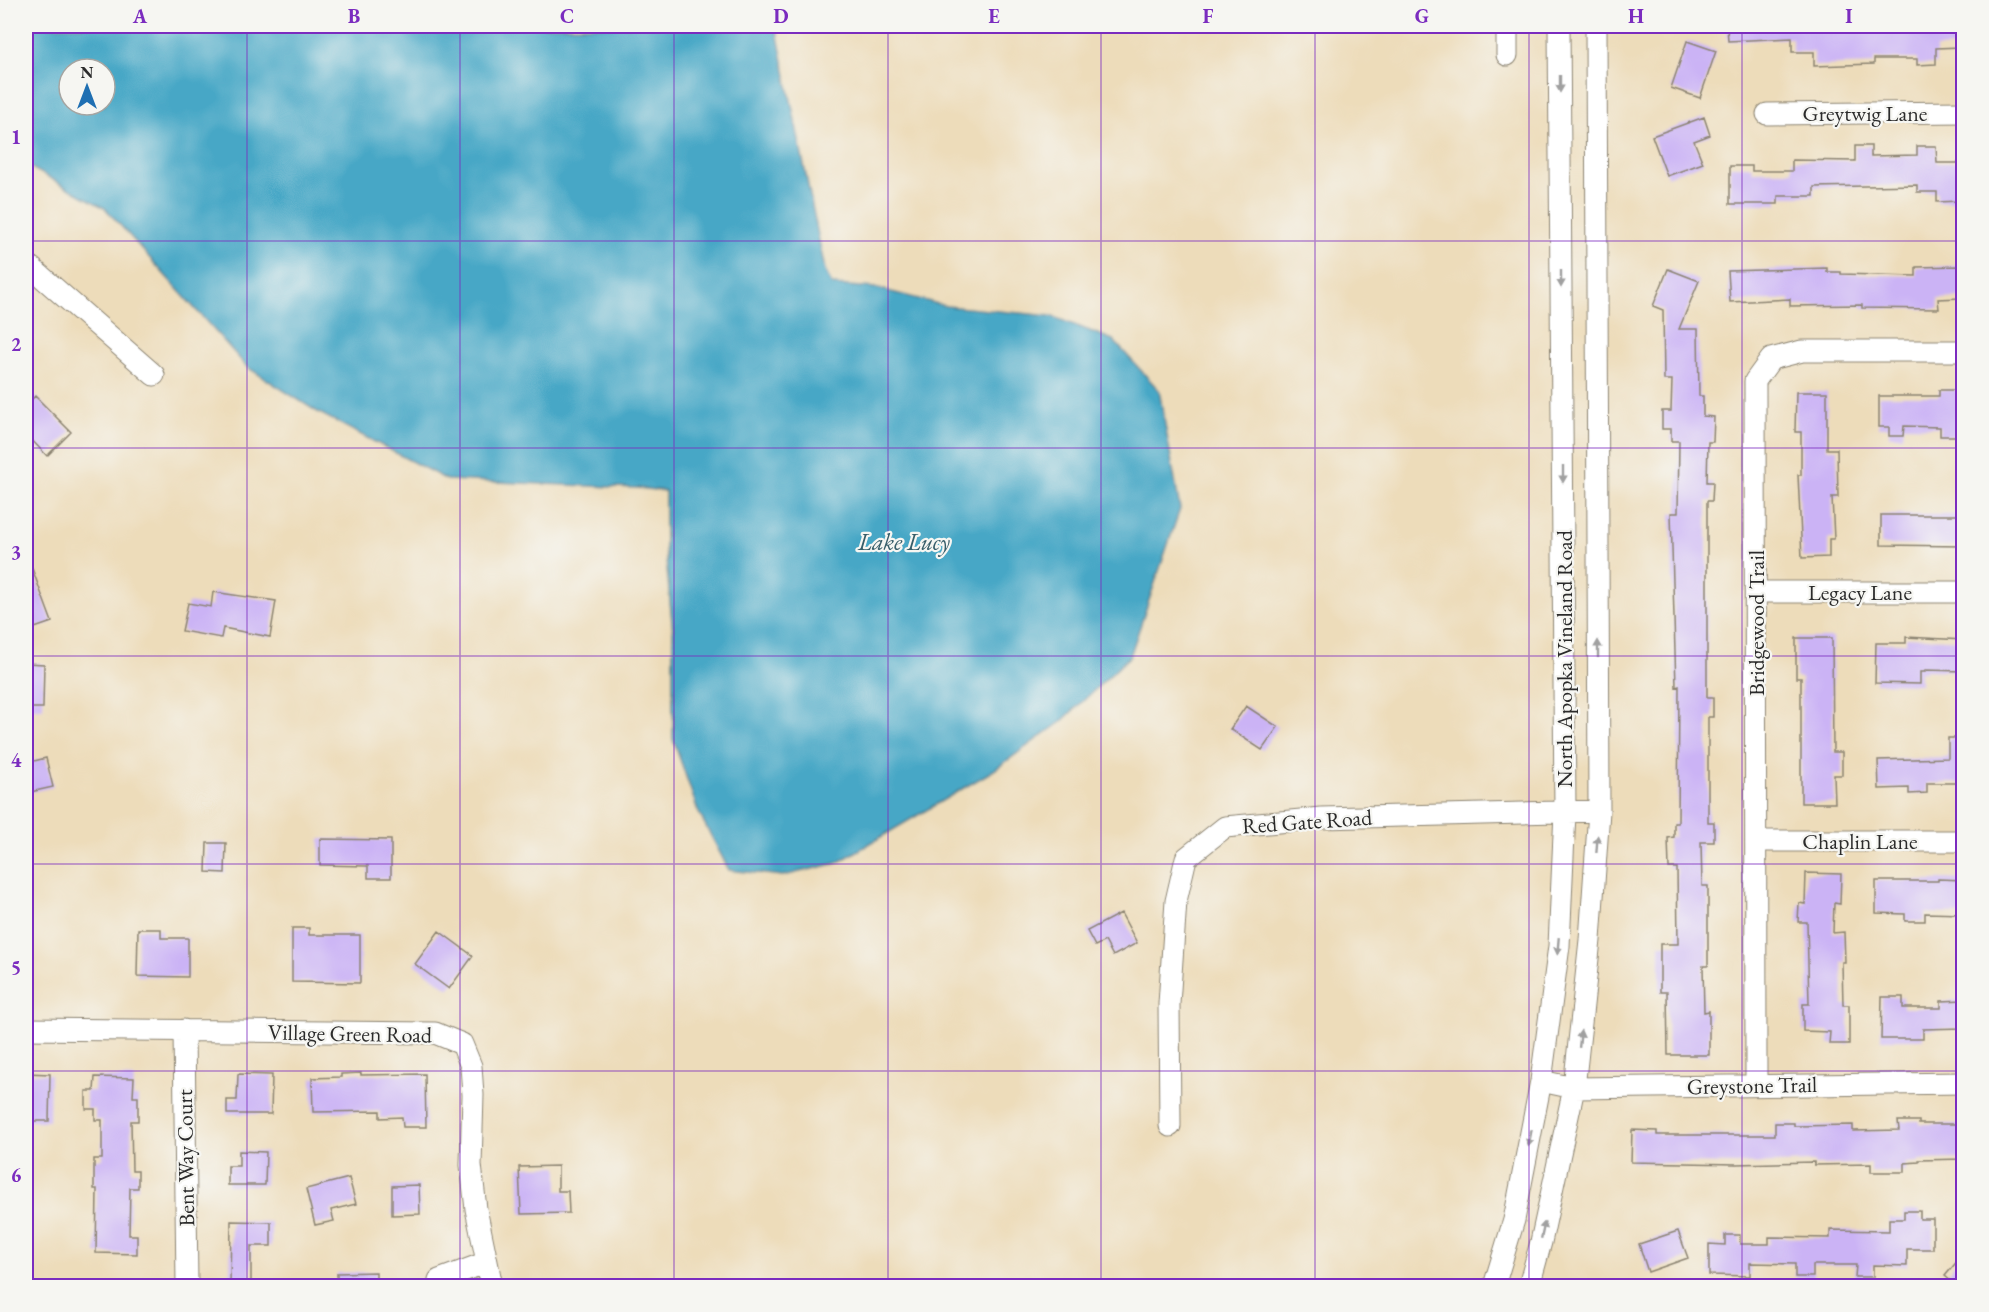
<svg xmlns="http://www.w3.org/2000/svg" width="1989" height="1312" font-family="'EB Garamond',serif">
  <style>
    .water { fill: #47a7c6; stroke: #396978; stroke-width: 1.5; fill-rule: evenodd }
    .building { fill: #cbb3f5 }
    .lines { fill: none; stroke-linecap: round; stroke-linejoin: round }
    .minor-casing { stroke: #8c8472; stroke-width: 23 }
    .minor { stroke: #fff; stroke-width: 21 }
    .oneway { fill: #a0a0a0 }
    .grid { fill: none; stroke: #7b2cbf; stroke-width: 1.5; stroke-opacity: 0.55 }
    .labels { text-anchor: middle; stroke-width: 4.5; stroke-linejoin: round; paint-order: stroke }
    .street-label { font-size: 22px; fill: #2b2b2b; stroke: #f6f6f2 }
    .water-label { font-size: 24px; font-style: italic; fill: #365d69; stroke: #f6f6f2 }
    .neatline { fill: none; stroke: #7b2cbf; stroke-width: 2 }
    .grid-label { font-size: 20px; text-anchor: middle; font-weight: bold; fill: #7b2cbf }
  </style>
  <rect width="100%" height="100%" fill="#f6f6f2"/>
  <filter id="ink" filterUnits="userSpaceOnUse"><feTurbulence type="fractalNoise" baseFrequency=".0167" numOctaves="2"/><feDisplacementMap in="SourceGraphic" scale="12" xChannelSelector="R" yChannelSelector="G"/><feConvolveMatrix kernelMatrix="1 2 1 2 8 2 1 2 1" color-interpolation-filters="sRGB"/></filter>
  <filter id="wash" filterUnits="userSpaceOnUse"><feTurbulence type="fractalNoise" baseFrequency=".008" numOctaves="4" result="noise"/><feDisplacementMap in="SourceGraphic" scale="24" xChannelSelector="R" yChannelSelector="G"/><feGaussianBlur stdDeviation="1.35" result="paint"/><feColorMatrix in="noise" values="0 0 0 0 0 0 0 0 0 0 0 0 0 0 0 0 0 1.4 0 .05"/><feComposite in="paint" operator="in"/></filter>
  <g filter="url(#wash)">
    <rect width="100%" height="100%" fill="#eddcba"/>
    <path class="water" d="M26 26H776L825 270 832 285 876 288 946 306 1051 316 1113 340 1159 390 1180 509 1130 656 1061 722 994 770 837 863 783 876 729 870 698 811 673 739V632L665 548V491L637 488 447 480 316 411 247 367 105 208 26 165ZM69 69H105V105H69Z"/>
    <g id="blocks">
      <path class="building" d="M1727 26H1960L1961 47 1936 48V64L1917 65V59H1874V64L1814 66V52H1792V38L1728 41Z
        M1687 41 1716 51 1700 98 1671 88Z
        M1704 117 1710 135 1694 141 1703 163 1667 176 1652 136Z
        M1855 146H1871V156L1917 155V146H1936L1937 163H1959V201L1937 202V192H1917V185L1814 187V196H1778V204H1730V166H1752V171H1792V160L1855 161Z
        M1961 266V298L1938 299 1939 309 1862 308V305L1790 306V299L1730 302 1728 271 1827 268V272H1841V274L1916 276V267Z
        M1668 269 1699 281 1679 329H1698L1699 396H1703V416L1714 417 1713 442H1708L1707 482H1713L1712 501H1707V698H1713V717H1708V822H1714V842H1701L1702 886H1708V966H1703L1704 1012 1709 1011V1055H1668L1667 992H1660V944H1678L1677 868H1669L1668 838 1674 837V823H1678L1679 686 1676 687 1671 513H1678L1679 441H1671V429H1662V411H1671L1672 380H1664L1663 310 1653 306Z
        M1939 390H1958V407L1964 406V436H1940V427L1904 426 1903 436H1889V427H1879V396H1939Z
        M1796 392H1827V449H1837L1838 497H1832L1834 539H1829V557L1802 558 1798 475H1801V432H1795Z
        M35 396 71 432 47 456 26 434V405Z
        M1881 515H1964V546L1881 545Z
        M26 555H27L52 622 26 631Z
        M213 592 276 601 270 637 223 628 221 638 182 631 188 603 211 607Z
        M1906 637 1964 640V671L1925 670V672H1920V684L1875 683 1876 643H1906Z
        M1796 638H1832L1833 752H1842V775H1834L1835 803H1801V678H1796Z
        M26 663 44 664 43 708H26Z
        M1246 706 1278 727 1262 750 1230 729Z
        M1948 738H1964V783H1927V793L1909 794V788L1879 789 1878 760 1948 758Z
        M46 758 53 787 26 793V763Z
        M320 839 391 840V878H368V866L320 865Z
        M207 843H226L225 873 206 872Z
        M1806 873 1841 874 1840 904 1834 903 1833 933 1844 932 1845 962H1842L1843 1005H1849V1044H1829L1830 1032 1803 1031V1004H1809L1807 922H1798L1799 903 1805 904Z
        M1938 879 1964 880V914L1925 913V921H1905V914L1876 913V881H1938Z
        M1121 913 1137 943 1113 956 1105 941 1095 946 1087 931Z
        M292 928H309V935H360V983L292 982Z
        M138 929H161V938H188V977L137 976Z
        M439 931 473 956 449 989 415 964Z
        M1882 997H1903V1008H1941V1001L1964 1000V1028L1923 1029V1039H1881Z
        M26 1073 50 1074 49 1121H28V1111H26Z
        M361 1073V1075L425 1074 426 1127H403L402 1117 380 1118V1111L313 1112 312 1078 341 1077V1074Z
        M238 1074 272 1075 271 1114H227V1100H237Z
        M95 1077 134 1078 133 1097H138V1121H131L132 1171H138V1188H130L129 1235H137V1254L96 1253 97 1189H94V1159H102V1120H95V1109H86V1091H94Z
        M1898 1121H1919V1124H1964V1159L1919 1160V1162L1905 1163V1172H1871V1164L1814 1165V1162L1736 1164 1631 1162 1632 1130 1657 1131V1135H1775V1123H1794V1126L1853 1125V1131L1899 1130Z
        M239 1151 266 1152 265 1185H228V1166H239Z
        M558 1166V1191H568L569 1213 521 1214 519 1167Z
        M349 1178 356 1204 331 1210 334 1221 315 1225 306 1189Z
        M419 1185 420 1214 392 1215V1186Z
        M1904 1211H1920V1219H1933V1249H1907V1266L1873 1265V1277H1855L1856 1265H1813V1277H1795V1264L1750 1263V1276L1709 1275V1244L1725 1245V1235H1740V1244H1769V1237L1830 1238V1230L1889 1231V1219H1904Z
        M231 1221 271 1222V1246H251V1287H230Z
        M1678 1231 1688 1258 1648 1272 1639 1244Z
        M1964 1253V1287H1958L1945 1276Z
        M376 1272V1287H337V1273Z"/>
    </g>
  </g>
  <g filter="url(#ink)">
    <use href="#blocks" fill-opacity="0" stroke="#8c8472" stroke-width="1.5"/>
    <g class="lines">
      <g class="minor-casing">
        <path id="minor" d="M1507 26V55
          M1767 114 1964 112
          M26 263 154 375
          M1756 592H1964
          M1757 841H1964
          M26 1029 435 1033 462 1044 471 1066 473 1095 471 1165 476 1209 492 1286
          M184 1030 187 1286
          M1541 1081 1574 1088 1964 1083
          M1756 1085 1755 381 1771 359 1802 351H1964
          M1170 1126 1169 1004 1176 901 1186 858 1225 827 1322 818 1599 811
          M439 1280 487 1262
          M1494 1286 1514 1220 1541 1081 1559 946 1565 812 1559 26
          M1529 1286 1541 1242 1574 1088 1590 940 1599 811 1596 26"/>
      </g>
      <use href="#minor" class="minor"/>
    </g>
    <defs><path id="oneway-solid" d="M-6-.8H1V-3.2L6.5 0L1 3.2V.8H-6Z" transform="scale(1.5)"/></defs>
    <g class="oneway">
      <use href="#oneway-solid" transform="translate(1560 84) rotate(90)"/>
      <use href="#oneway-solid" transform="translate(1561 279) rotate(90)"/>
      <use href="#oneway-solid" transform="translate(1563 474) rotate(90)"/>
      <use href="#oneway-solid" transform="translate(1598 649) rotate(-90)"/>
      <use href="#oneway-solid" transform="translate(1597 844) rotate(-86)"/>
      <use href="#oneway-solid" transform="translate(1558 946) rotate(95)"/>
      <use href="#oneway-solid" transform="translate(1580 1039) rotate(-84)"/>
      <use href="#oneway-solid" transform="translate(1530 1138) rotate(101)"/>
      <use href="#oneway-solid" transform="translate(1543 1230) rotate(-78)"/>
    </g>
  </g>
  <path class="grid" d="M247 26V1286M460 26V1286M674 26V1286M888 26V1286M1101 26V1286M1315 26V1286M1529 26V1286M1742 26V1286M26 241H1964M26 448H1964M26 656H1964M26 864H1964M26 1071H1964"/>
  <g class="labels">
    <g class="street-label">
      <text x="1865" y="121">Greytwig Lane</text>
      <text x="1860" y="600">Legacy Lane</text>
      <text transform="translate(1756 623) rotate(-90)" y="8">Bridgewood Trail</text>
      <text transform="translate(1564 659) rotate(-90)" y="8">North Apopka Vineland Road</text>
      <text transform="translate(1307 821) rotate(-4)" y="8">Red Gate Road</text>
      <text x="1860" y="849">Chaplin Lane</text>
      <text transform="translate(350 1033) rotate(1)" y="8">Village Green Road</text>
      <text transform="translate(1752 1085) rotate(-1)" y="8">Greystone Trail</text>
      <text transform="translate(185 1158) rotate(-91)" y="8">Bent Way Court</text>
    </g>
    <g class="water-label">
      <text x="904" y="550">Lake Lucy</text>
    </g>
  </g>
  <rect width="1989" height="1312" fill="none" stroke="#f6f6f2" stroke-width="66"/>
  <g transform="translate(87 87)"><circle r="28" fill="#f6f6f2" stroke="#a5a5a2" stroke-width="1.5"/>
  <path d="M0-4.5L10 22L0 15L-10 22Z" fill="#1f6fb2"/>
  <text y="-9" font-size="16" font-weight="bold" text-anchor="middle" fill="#2b2b2b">N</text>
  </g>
  <rect x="33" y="33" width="1923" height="1246" class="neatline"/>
  <g class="grid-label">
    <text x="140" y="23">A</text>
    <text x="354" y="23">B</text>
    <text x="567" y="23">C</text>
    <text x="781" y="23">D</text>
    <text x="994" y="23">E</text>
    <text x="1208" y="23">F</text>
    <text x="1422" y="23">G</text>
    <text x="1636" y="23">H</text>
    <text x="1849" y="23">I</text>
    <text x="16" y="144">1</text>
    <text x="16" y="351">2</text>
    <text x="16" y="559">3</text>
    <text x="16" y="767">4</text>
    <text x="16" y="974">5</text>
    <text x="16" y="1182">6</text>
  </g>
</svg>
